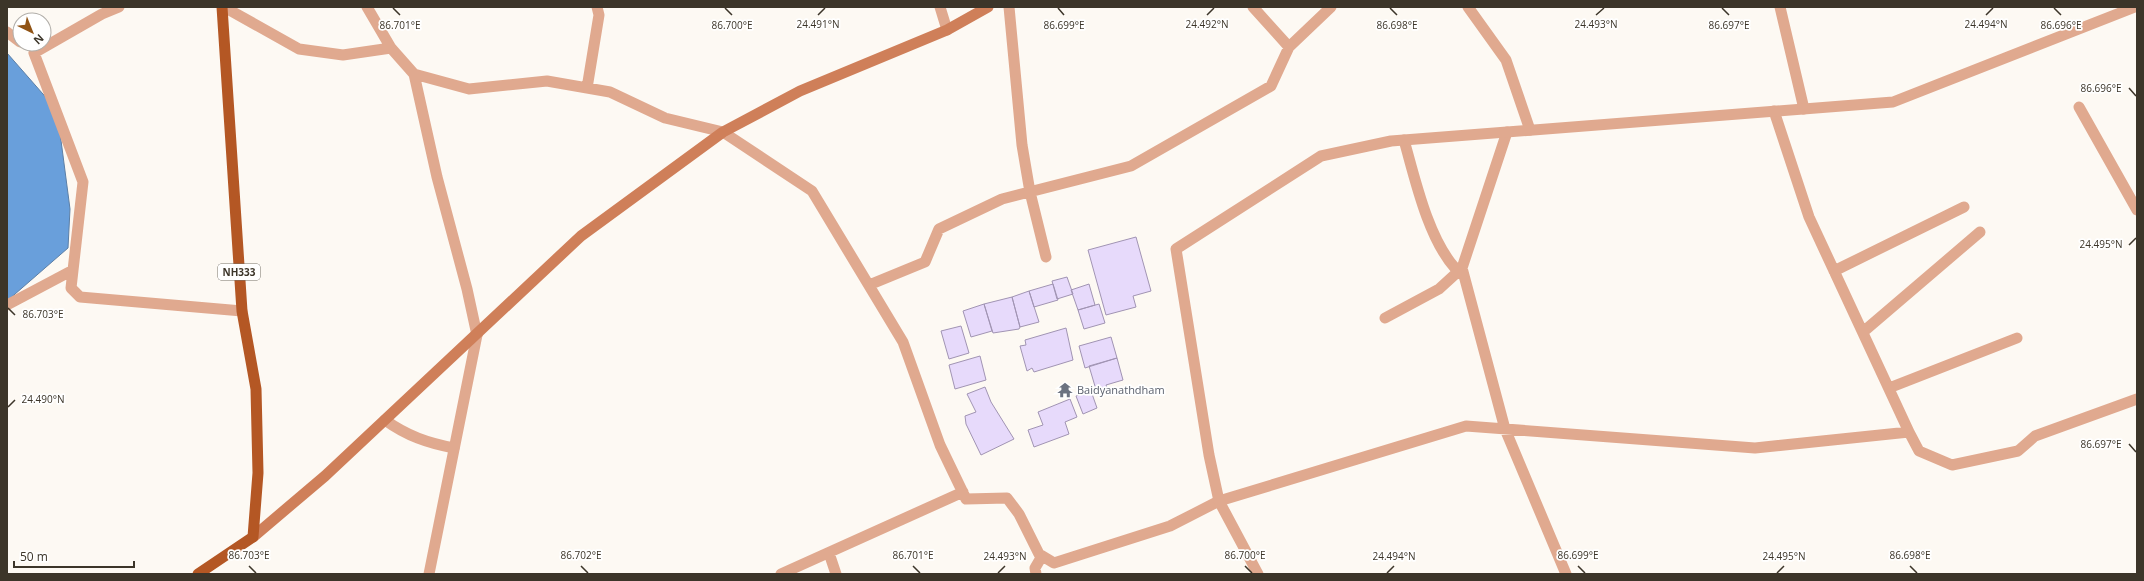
<svg xmlns="http://www.w3.org/2000/svg" width="2144" height="581" font-family="'Open Sans',sans-serif">
  <style>
    .water { fill: #699fdb; stroke: #5c7fa6 }
    .building { fill: #e7dafb; stroke: #a194b3 }
    .lines { fill: none; stroke-linecap: round; stroke-linejoin: round }
    .minor { stroke: #e0a98f; stroke-width: 11 }
    .tertiary { stroke: #e0a98f; stroke-width: 11 }
    .secondary { stroke: #cf7f59; stroke-width: 11 }
    .trunk { stroke: #b45724; stroke-width: 11 }
    .ticks { fill: none; stroke: #3c3529; stroke-width: 1.5 }
    .labels { text-anchor: middle; stroke-width: 3.5; stroke-linejoin: round; paint-order: stroke }
    .shield { fill: #fff; stroke: #767269; stroke-width: 1 }
    .shield-label { font-size: 10px; font-weight: bold; fill: #3c3529 }
    .worship-label { font-size: 11px; fill: #5b616d; stroke: #fff; text-anchor: start }
    .ticks-label { font-size: 10px; text-anchor: middle; fill: #3c3529; stroke: #fff; stroke-width: 3.5; stroke-linejoin: round; paint-order: stroke }
  </style>
  <rect width="100%" height="100%" fill="#fdf9f3"/>
  <path class="water" d="M7 53 57 110 70 209 68 248 7 301Z"/>
  <path class="building" d="M1136 237 1151 291 1133 296 1136 307 1106 315 1088 250Z
    M1067 277 1073 294 1057 299 1052 281Z
    M1053 284 1058 300 1034 307 1029 291Z
    M1089 284 1095 305 1078 310 1071 290Z
    M1029 291 1039 322 1020 327 1012 297Z
    M1012 297 1020 327 1019 329 993 333 984 304Z
    M984 304 992 331 971 337 963 311Z
    M1099 304 1105 323 1084 329 1078 310Z
    M961 326 969 353 949 359 941 331Z
    M1066 328 1073 360 1034 372 1032 368 1027 371 1020 346 1026 345 1025 340Z
    M1111 337 1117 358 1085 368 1079 346Z
    M980 356 986 380 955 389 949 365Z
    M1117 358 1123 380 1106 385 1108 390 1097 393 1089 366Z
    M985 387 991 402 1014 439 981 455 966 424 965 416 976 412 967 394Z
    M1091 391 1097 408 1083 414 1076 396Z
    M1070 399 1077 417 1065 422 1069 434 1034 447 1028 430 1043 425 1038 412Z"/>
  <g class="lines">
    <path class="minor" d="M119 7 102 14 34 53 83 182 71 288 80 297 242 311
      M224 7 299 49 343 55 391 48
      M367 7 391 48 414 74 469 89 547 81 610 92 665 118 723 132 812 191 903 342 940 445 966 499 1007 498 1019 514 1039 554 1054 563 1170 526 1219 501 1466 426 1755 448 1909 432 1809 217 1774 111
      M1009 7 1022 145 1030 192 1046 257
      M1253 7 1289 47
      M1468 7 1506 60 1530 130
      M1780 7 1804 109
      M7 32 20 42
      M414 74 437 177 467 289 477 335
      M587 88 599 15 597 7
      M2079 107 2137 210
      M1404 140C1415 179 1428 238 1455 268H1462L1505 429 1566 574
      M1834 271 1964 207
      M869 285 925 262 939 229 1002 199 1131 166 1271 86 1289 47 1331 7
      M7 305 73 270
      M1385 318 1439 289 1462 268 1507 132
      M1863 332 1980 232
      M1889 388 2017 338
      M385 420C407 436 428 443 454 448
      M1909 432 1919 451 1952 465 2018 451 2035 436 2137 399
      M829 553 836 574
      M781 574 963 492
      M1036 574 1035 568 1042 556"/>
    <path class="tertiary" d="M940 7 947 30
      M429 574 477 335
      M1258 574 1219 501 1209 455 1176 249 1321 156 1391 141 1893 102 2135 7"/>
    <path class="secondary" d="M253 537 325 476 581 236 723 132 800 91 947 30 988 7"/>
    <path class="trunk" d="M198 574 253 537 258 473 256 389 242 311 222 7"/>
  </g>
  <path class="ticks" d="M393 8 400 15M725 8 732 15M1058 8 1064 15M1390 8 1397 15M1722 8 1729 15M2054 8 2061 15M818 15 825 8M1207 15 1214 8M1596 15 1604 8M1986 15 1993 8M2129 88 2136 96M2129 245 2136 238M8 308 15 315M8 407 15 400M2129 444 2136 452M249 566 256 573M581 566 588 573M913 566 920 573M1245 566 1252 573M1578 566 1585 573M1910 566 1917 573M998 573 1005 566M1387 573 1394 566M1777 573 1784 566"/>
  <defs>
    <g id="temple-bare" transform="scale(1.2)"><path d="M0-6L5-2H3V0L6.5 2.5H4V6H1.5V3h-3V6H-4V2.5H-6.5L-3 0V-2H-5Z" fill="#6b7280" stroke="#fff" stroke-width="2.5" paint-order="stroke"/></g>
  </defs>
  <g fill-rule="evenodd">
    <use href="#temple-bare" x="1065" y="390"/>
  </g>
  <g class="labels">
    <rect class="shield" x="218" y="264" width="42" height="16" rx="3"/>
    <g class="shield-label">
      <text x="239" y="276">NH333</text>
    </g>
    <g class="worship-label">
      <text x="1077" y="394">Baidyanathdham</text>
    </g>
  </g>
  <g class="ticks-label">
    <text x="818" y="28">24.491°N</text>
    <text x="1207" y="28">24.492°N</text>
    <text x="1596" y="28">24.493°N</text>
    <text x="1986" y="28">24.494°N</text>
    <text x="400" y="29">86.701°E</text>
    <text x="732" y="29">86.700°E</text>
    <text x="1064" y="29">86.699°E</text>
    <text x="1729" y="29">86.697°E</text>
    <text x="2061" y="29">86.696°E</text>
    <text x="1397" y="29">86.698°E</text>
    <text x="2101" y="92">86.696°E</text>
    <text x="2101" y="248">24.495°N</text>
    <text x="43" y="318">86.703°E</text>
    <text x="43" y="403">24.490°N</text>
    <text x="2101" y="448">86.697°E</text>
    <text x="249" y="559">86.703°E</text>
    <text x="581" y="559">86.702°E</text>
    <text x="913" y="559">86.701°E</text>
    <text x="1245" y="559">86.700°E</text>
    <text x="1578" y="559">86.699°E</text>
    <text x="1910" y="559">86.698°E</text>
    <text x="1005" y="560">24.493°N</text>
    <text x="1394" y="560">24.494°N</text>
    <text x="1784" y="560">24.495°N</text>
  </g>
  <rect width="2144" height="581" fill="none" stroke="#3c3529" stroke-width="16"/>
  <g transform="translate(32 32) rotate(137)"><circle r="19" fill="#ffffff" stroke="#b1aea9"/>
  <path d="M0-3L7 15L0 10L-7 15Z" fill="#905315"/>
  <text y="-6" font-size="11" font-weight="bold" text-anchor="middle" fill="#3c3529">N</text>
  </g>
  <path d="M14 561v6h120v-6" fill="none" stroke="#3c3529" stroke-width="2"/>
  <text x="20" y="561" font-size="12" fill="#3c3529" stroke="#ffffff" stroke-width="3" paint-order="stroke">50 m</text>
</svg>
